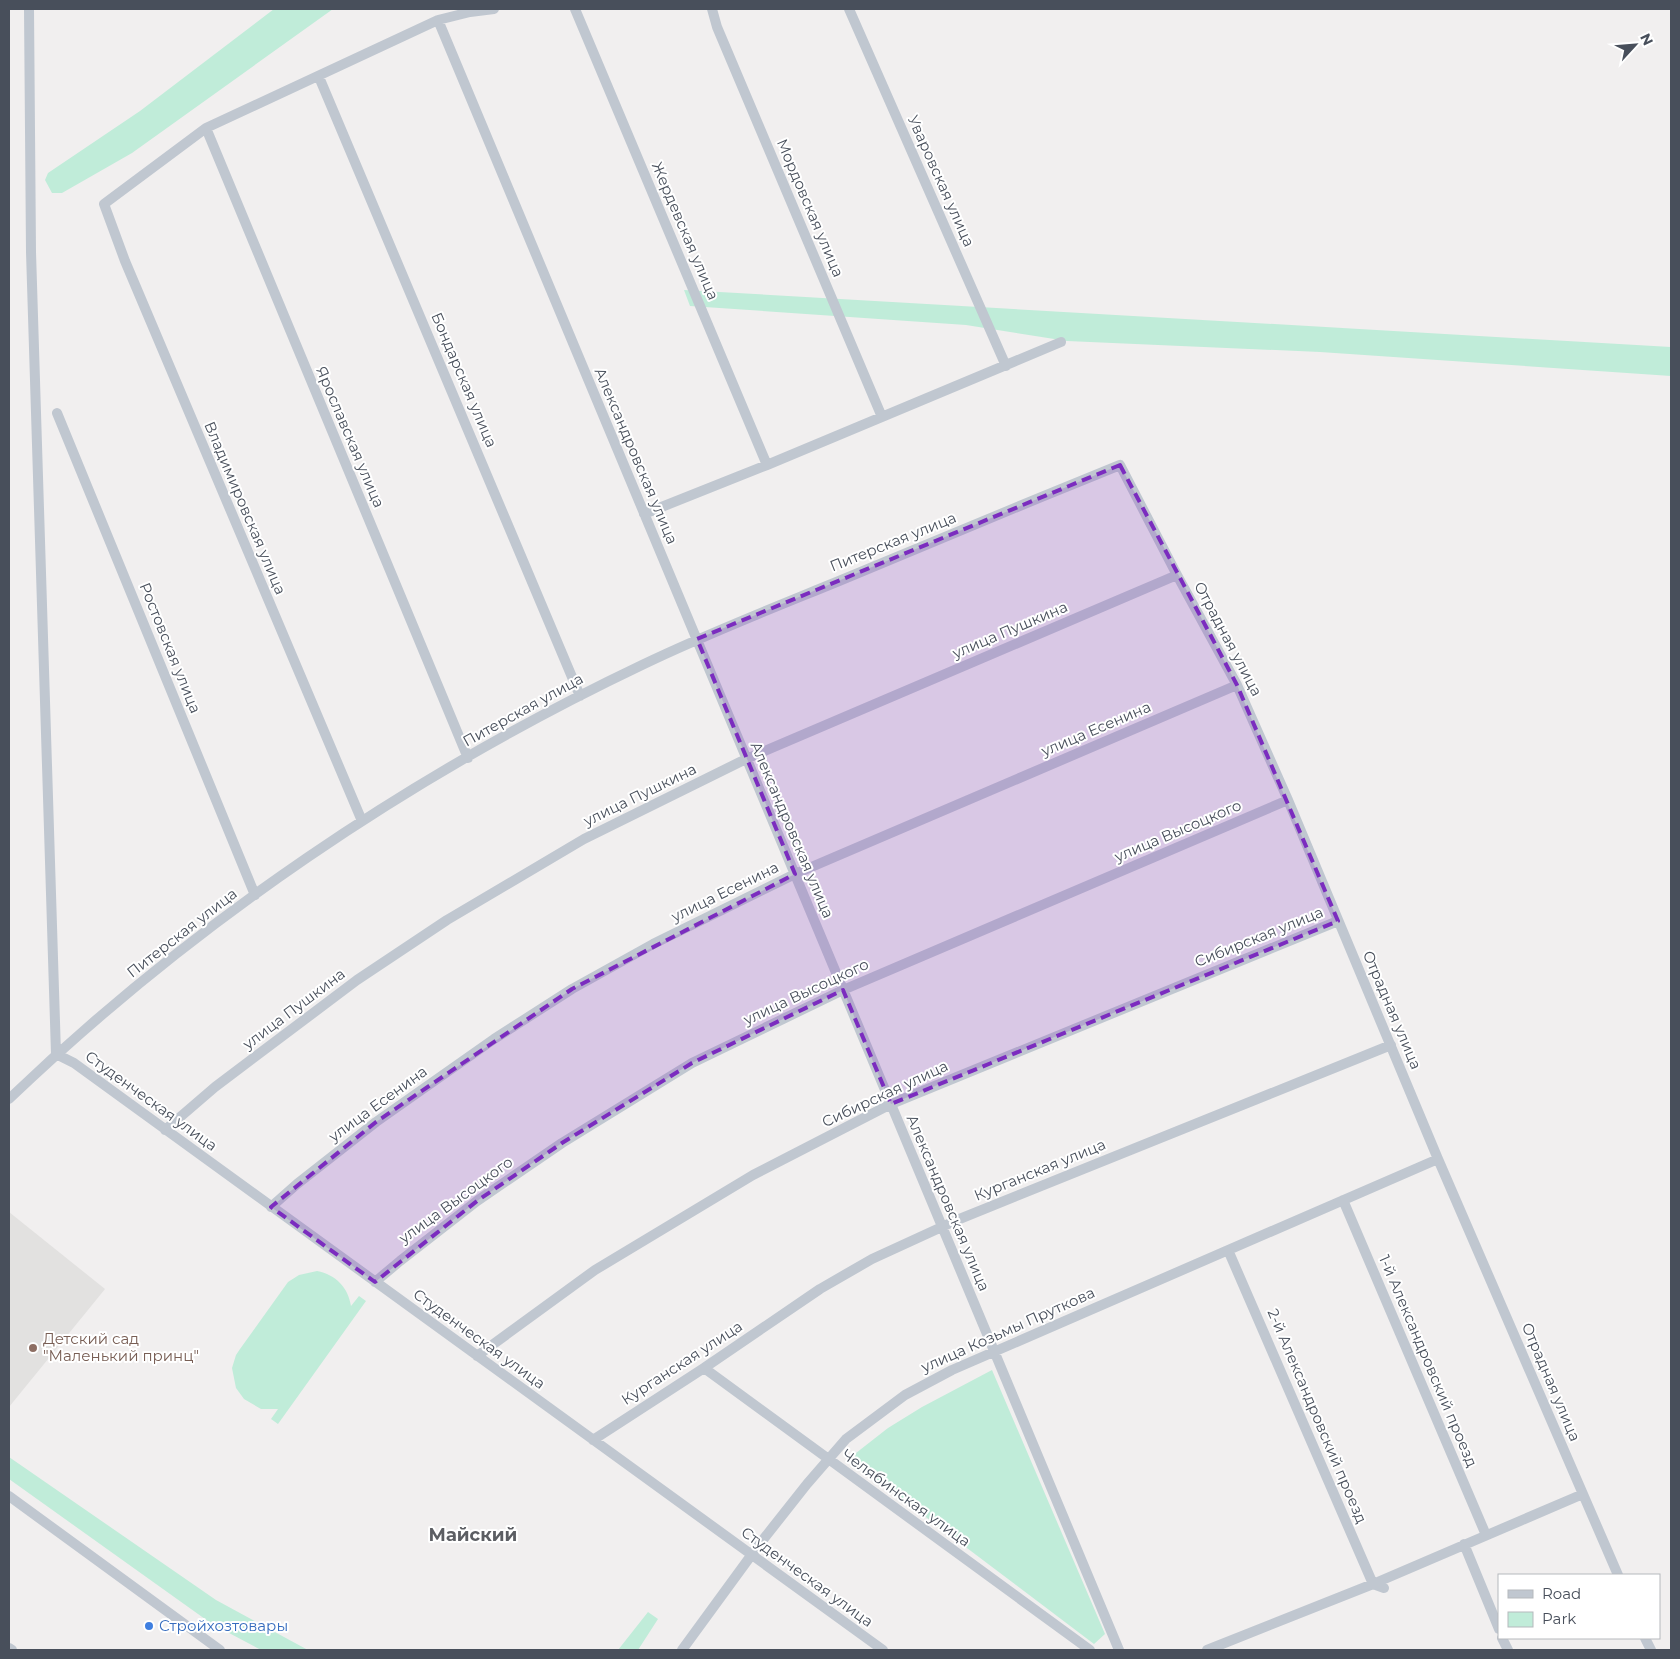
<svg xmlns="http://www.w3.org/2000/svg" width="1680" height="1659" font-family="Montserrat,sans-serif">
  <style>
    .education { fill: #e2e1e0 }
    .green { fill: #c0ecd9 }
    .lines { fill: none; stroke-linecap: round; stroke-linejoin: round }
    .street { stroke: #c0c7d0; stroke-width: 10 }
    .marked { fill: #7b2cbf; fill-opacity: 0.2; stroke: #7b2cbf; stroke-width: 4; stroke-dasharray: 10 6; stroke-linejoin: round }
    .education-dot { fill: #8d6e63; stroke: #fff; stroke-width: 2 }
    .shop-dot { fill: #3f7fe0; stroke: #fff; stroke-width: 2 }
    .labels { text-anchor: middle; stroke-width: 4; stroke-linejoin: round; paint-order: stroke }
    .street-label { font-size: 15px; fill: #484f5b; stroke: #fff }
    .education-label { font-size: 15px; fill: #785e54; stroke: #fff; text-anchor: start }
    .shop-label { font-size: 15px; fill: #366cbe; stroke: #fff; text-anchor: start }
    .quarter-label { font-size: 18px; font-weight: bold; fill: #5c5e63; stroke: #fff }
  </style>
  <rect width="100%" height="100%" fill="#f1efef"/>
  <path class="education" d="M9 1212 105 1289 9 1407Z"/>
  <path class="green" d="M274 9H333L132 153 62 193H52L45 180 48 173 140 111Z
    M684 290 1671 347V376L1320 352 1067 341 966 325 690 306Z
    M317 1271C336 1275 348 1287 351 1306L359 1296 366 1301 278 1424 271 1419 278 1409H261L244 1399 236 1388 232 1368 236 1355 240 1349 288 1282 299 1275Z
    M992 1370 1105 1634 1094 1644 853 1462 856 1453 888 1428 922 1407Z
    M9 1457 216 1600 308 1650H261L212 1624 9 1479Z
    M648 1612 658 1619 638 1650H618Z"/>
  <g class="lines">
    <path class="street" d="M29 9 31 252 56 1054 74 1063 883 1650
      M575 9 767 465
      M712 9 717 27 882 417
      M849 9 1006 366
      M438 20 1119 1650
      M319 77 580 696
      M206 128 468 758
      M57 413 255 895
      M644 514 767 465 1061 342
      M362 821 125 261 104 204 206 128 438 20 470 12 494 9
      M9 1099C194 922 411 775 642 665 706 634 773 608 839 581 932 542 1026 503 1120 465L1177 575 1237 685 1288 800 1438 1159 1618 1575
      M165 1130 215 1087 357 980 447 920 584 839 746 759 1177 575
      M1343 1200 1486 1535
      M271 1207 297 1184 376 1122 494 1039 572 989 653 944 795 874 1237 685
      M1228 1250 1373 1584 1384 1588
      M375 1282 400 1261 477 1201 562 1143 692 1063 843 990 1288 800
      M477 1356 595 1270 753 1175 891 1104 1338 921
      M704 1368 1090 1650
      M593 1440 704 1368 820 1289 872 1259 957 1220 1391 1045
      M9 1496 220 1650
      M1464 1544 1499 1629
      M1502 1638 1508 1650
      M1645 1638 1651 1650
      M9 1648 12 1650
      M682 1650 758 1546 807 1484 846 1439 905 1395 952 1370 1438 1159
      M1207 1650 1373 1584 1583 1494"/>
  </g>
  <path class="marked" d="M1120 465 1237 685 1338 921 891 1104 843 990 692 1063 562 1143 477 1201 375 1282 271 1207 376 1122 572 989 795 874 697 639Z"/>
  <circle class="education-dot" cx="33" cy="1348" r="5"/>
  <circle class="shop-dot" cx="149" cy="1626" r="5"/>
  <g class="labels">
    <g class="street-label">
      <text transform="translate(941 181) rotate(66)" y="5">Уваровская улица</text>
      <text transform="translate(810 208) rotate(67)" y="5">Мордовская улица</text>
      <text transform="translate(685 231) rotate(67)" y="5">Жердевская улица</text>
      <text transform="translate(464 380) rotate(67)" y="5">Бондарская улица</text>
      <text transform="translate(350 437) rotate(67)" y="5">Ярославская улица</text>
      <text transform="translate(636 456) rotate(67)" y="5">Александровская улица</text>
      <text transform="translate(245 508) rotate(67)" y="5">Владимировская улица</text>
      <text transform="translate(893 542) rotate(-22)" y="5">Питерская улица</text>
      <text transform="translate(1010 630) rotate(-23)" y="5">улица Пушкина</text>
      <text transform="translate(1228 639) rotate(62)" y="5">Отрадная улица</text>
      <text transform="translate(170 648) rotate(68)" y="5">Ростовская улица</text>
      <text transform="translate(523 710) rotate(-29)" y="5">Питерская улица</text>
      <text transform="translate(1096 729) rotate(-23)" y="5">улица Есенина</text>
      <text transform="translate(640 795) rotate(-26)" y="5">улица Пушкина</text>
      <text transform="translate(792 830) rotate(67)" y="5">Александровская улица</text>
      <text transform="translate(1178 831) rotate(-23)" y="5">улица Высоцкого</text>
      <text transform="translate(725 892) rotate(-26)" y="5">улица Есенина</text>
      <text transform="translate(182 933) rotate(-38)" y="5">Питерская улица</text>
      <text transform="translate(1259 937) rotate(-22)" y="5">Сибирская улица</text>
      <text transform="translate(806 992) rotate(-25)" y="5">улица Высоцкого</text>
      <text transform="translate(294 1009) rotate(-37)" y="5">улица Пушкина</text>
      <text transform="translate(1392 1010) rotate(67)" y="5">Отрадная улица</text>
      <text transform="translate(885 1094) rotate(-25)" y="5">Сибирская улица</text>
      <text transform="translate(151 1101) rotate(36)" y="5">Студенческая улица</text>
      <text transform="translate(378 1104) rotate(-36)" y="5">улица Есенина</text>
      <text transform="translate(1040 1170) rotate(-22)" y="5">Курганская улица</text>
      <text transform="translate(456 1200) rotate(-36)" y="5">улица Высоцкого</text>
      <text transform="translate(948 1203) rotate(67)" y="5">Александровская улица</text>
      <text transform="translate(1008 1330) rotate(-24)" y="5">улица Козьмы Пруткова</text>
      <text transform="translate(479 1339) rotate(36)" y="5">Студенческая улица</text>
      <text transform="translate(1428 1361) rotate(67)" y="5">1-й Александровский проезд</text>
      <text transform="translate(682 1363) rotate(-33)" y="5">Курганская улица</text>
      <text transform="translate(1551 1382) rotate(67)" y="5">Отрадная улица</text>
      <text transform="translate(1317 1416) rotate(67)" y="5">2-й Александровский проезд</text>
      <text transform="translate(906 1498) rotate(36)" y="5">Челябинская улица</text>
      <text transform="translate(807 1577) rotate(36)" y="5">Студенческая улица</text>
    </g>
    <g class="education-label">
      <text x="43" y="1344">Детский сад<tspan x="43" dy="17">"Маленький принц"</tspan></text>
    </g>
    <g class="shop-label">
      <text x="159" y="1631">Стройхозтовары</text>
    </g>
    <g class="quarter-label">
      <text x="473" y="1541">Майский</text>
    </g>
  </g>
  <rect width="1680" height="1659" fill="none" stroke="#484f5b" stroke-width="20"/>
  <rect x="1498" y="1574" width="162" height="65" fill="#ffffff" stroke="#b6b9bd"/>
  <rect x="1508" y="1590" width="25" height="8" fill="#c0c7d0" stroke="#b6b9bd"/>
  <text x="1542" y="1599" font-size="15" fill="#484f5b">Road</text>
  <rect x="1508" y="1612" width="25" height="15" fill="#c0ecd9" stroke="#b6b9bd"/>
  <text x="1542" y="1624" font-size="15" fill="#484f5b">Park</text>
  <g transform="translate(1635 45) rotate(64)" stroke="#ffffff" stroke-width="4" paint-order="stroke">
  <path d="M0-4L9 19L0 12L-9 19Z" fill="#484f5b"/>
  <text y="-8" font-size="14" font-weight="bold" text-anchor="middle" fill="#484f5b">N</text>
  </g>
</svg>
